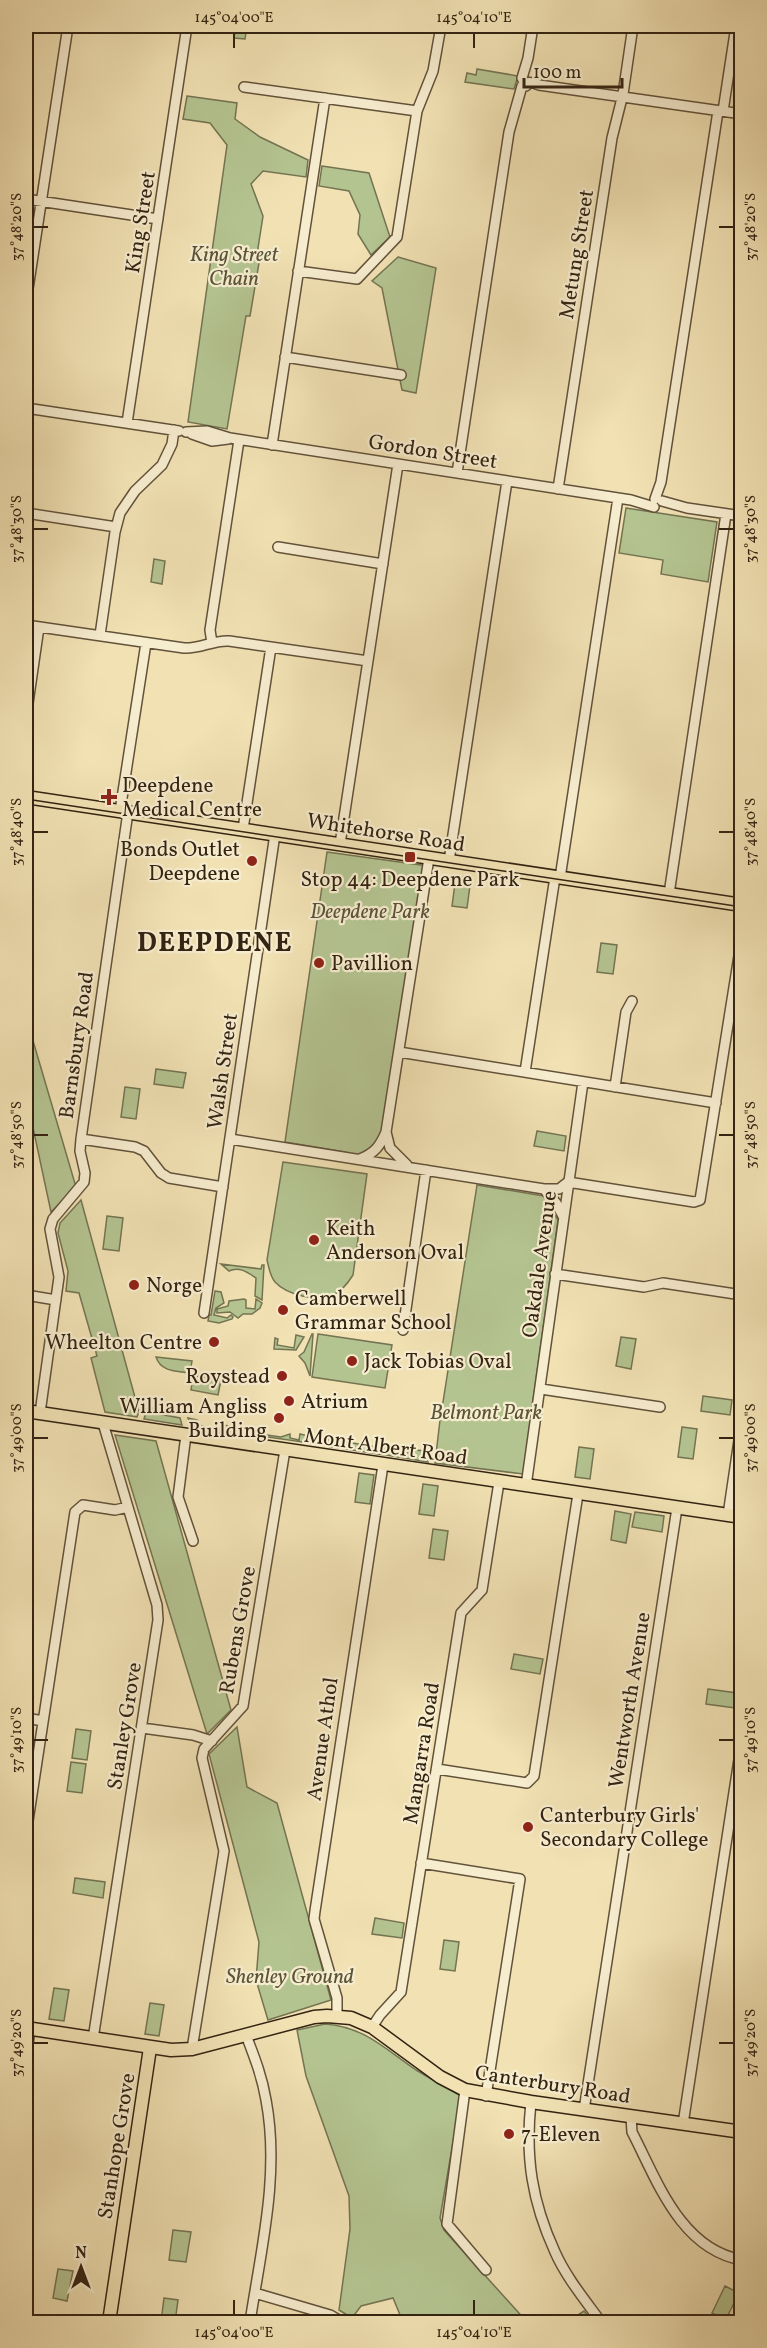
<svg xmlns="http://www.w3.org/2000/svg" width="767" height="2348" font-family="Vollkorn,serif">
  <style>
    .green { fill: #b4c491; stroke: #747452; stroke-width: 1.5 }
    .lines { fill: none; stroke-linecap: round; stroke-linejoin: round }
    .minor-casing { stroke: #62523a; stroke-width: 12 }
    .major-casing { stroke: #332312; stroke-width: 15 }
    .minor { stroke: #f6ecce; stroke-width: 9 }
    .major { stroke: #f1e1b3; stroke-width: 12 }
    .tram { stroke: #332312; stroke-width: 1.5 }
    .ticks { fill: none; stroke: #332312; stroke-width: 2 }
    .poi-dot { fill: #8f2418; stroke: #f6ecce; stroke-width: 2 }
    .labels { text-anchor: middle; stroke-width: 4.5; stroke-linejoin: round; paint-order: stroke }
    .street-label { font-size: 21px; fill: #332312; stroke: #f6ecce }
    .park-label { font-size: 21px; font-style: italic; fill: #5a5338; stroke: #f6ecce }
    .poi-label { font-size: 21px; fill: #332312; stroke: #f6ecce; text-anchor: start }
    .district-label { font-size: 27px; font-weight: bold; letter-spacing: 1.5px; fill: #332312; stroke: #f6ecce }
    .neatline { fill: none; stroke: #332312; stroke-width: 2 }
    .ticks-label { font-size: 15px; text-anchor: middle; fill: #332312 }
  </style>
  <rect width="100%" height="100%" fill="#f1e1b3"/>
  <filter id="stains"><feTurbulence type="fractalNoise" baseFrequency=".00333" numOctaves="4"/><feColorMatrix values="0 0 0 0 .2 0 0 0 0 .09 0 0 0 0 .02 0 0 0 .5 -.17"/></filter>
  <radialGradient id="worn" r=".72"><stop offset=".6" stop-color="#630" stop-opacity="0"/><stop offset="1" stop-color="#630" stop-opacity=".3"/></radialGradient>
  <path class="green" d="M236 26H247L245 39 234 38Z
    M477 69 518 76 514 89 465 82 467 73 476 75Z
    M187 96 237 103 235 119 260 137 308 160 306 177 263 171 251 184 263 216 258 248 259 263 250 316H246L227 429 188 422 227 145 210 123 183 119Z
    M322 166 369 173 390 237 371 255 358 234 360 215 349 191 319 186Z
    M398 257 436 268 416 393 402 390 382 288 372 281Z
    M626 508 717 522 708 582 661 574 663 560 619 553Z
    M154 559 165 561 162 584 151 582Z
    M327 852 428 866 386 1132 372 1154 345 1157 346 1152 285 1142Z
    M456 876 471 878 467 908 452 906Z
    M601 943 617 945 613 974 597 972Z
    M26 1017 76 1187 51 1212 26 1095Z
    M156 1069 186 1073 183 1088 154 1084Z
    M125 1087 140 1089 136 1119 121 1117Z
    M537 1131 566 1136 564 1151 534 1146Z
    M283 1162 367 1174 353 1275C348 1283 342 1291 333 1295 317 1302 287 1295 275 1282 270 1276 269 1268 267 1260Z
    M477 1185 544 1196 558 1220 523 1474 435 1463 440 1420 435 1418 443 1402Z
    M81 1200 139 1412 137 1417 105 1412 91 1358 97 1356 79 1293 66 1291 68 1271 58 1233 60 1223Z
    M107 1216 123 1218 119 1251 103 1249Z
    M221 1264 261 1269 262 1265H264L262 1300 255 1296 256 1278C247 1272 239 1266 229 1271Z
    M215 1291 221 1292 224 1303 216 1308 214 1315 227 1318 231 1315 233 1317 232 1319 219 1323 208 1321 209 1315H211Z
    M244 1299 246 1300V1308L255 1309 256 1299 262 1303 260 1308 252 1314H243L238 1318 230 1312 217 1313V1309L228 1306 229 1301Z
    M312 1334H313L310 1376 305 1363 299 1356 304 1352Z
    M318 1334 392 1345 385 1388 312 1377Z
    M296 1335 304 1337 296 1350 274 1349 275 1338 278 1339 277 1345 294 1348Z
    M621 1337 636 1339 631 1369 616 1366Z
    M156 1357 192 1361 190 1373C176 1371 161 1372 156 1357Z
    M198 1376 221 1380 218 1395 191 1390 193 1377Z
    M703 1396 732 1400 730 1415 701 1411Z
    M152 1408 154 1413 180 1418 182 1425 144 1419 147 1409Z
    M188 1418 197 1420 201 1426 223 1429 221 1424 232 1427 233 1430 230 1432 191 1426Z
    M248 1426 252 1427V1433L281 1437 290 1434V1438L299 1440 300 1434 316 1438V1444L247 1434Z
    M682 1427 697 1429 693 1459 678 1457Z
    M115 1435 156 1441 231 1710 207 1734Z
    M328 1439 383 1448 385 1446 384 1455 327 1446Z
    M579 1447 594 1449 590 1479 575 1477Z
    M390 1448 402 1454 409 1453 406 1449 425 1451 428 1462 386 1455Z
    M26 1463 33 1464 29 1494 26 1493Z
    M359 1473 374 1475 370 1504 355 1502Z
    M423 1484 438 1486 434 1516 419 1514Z
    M615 1511 631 1514 626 1543 611 1540Z
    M635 1512 664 1516 662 1532 632 1527Z
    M433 1529 448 1531 444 1560 429 1558Z
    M514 1654 543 1659 540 1674 511 1669Z
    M708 1689 737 1693 735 1708 706 1704Z
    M237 1727 247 1787 277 1803 331 2000 268 2020 256 1980 259 1942 209 1754Z
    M76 1729 91 1731 87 1760 72 1758Z
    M71 1762 86 1764 82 1793 67 1791Z
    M75 1878 105 1882 103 1898 73 1893Z
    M375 1918 404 1923 402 1938 372 1934Z
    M444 1940 459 1942 455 1971 440 1969Z
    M54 1988 69 1990 64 2021 49 2019Z
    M150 2003 164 2005 159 2036 145 2034Z
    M325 2024C365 2027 385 2049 416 2070 431 2079 446 2087 461 2096L440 2218 444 2230 527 2322H403L393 2298 361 2306 352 2318 339 2310 350 2229 349 2196 306 2076 297 2030Z
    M173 2230 191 2232 186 2262 169 2260Z
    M58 2269 73 2271 67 2301 53 2298Z
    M725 2286 739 2293 726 2319 712 2313Z
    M164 2298 178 2300 175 2322H161Z
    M584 2311 593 2322H567Z"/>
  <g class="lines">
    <g class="minor-casing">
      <path id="minor" d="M526 86 522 78 528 58 533 26
        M244 87 417 111
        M723 111 736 26
        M26 199 158 219
        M298 271 357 279 397 237 417 111 433 71 441 26
        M26 302 68 26
        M285 357 401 375
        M26 408 179 431
        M127 423 187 26
        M186 432 207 431 230 438 631 500 654 507
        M192 434 212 441 228 439
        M272 445 325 98
        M457 473 509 132 522 86C527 81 532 82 539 85L742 114
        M558 489 612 138 623 94 633 26
        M655 499 661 482 718 111
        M662 501 687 508 742 516
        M26 513 116 527
        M278 547 383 564
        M26 625 184 648C200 649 213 640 229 641L368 661
        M100 635 115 532 120 513 135 491 162 465 172 444 174 430
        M212 643 210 630 239 440
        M26 717 39 627
        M120 811 146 643
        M243 829 271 647
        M340 844 398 464
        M449 861 507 481
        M560 878 618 498
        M669 894 726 514
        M399 1052 716 1103
        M525 1072 555 877
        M615 1087 626 1012 632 1001
        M386 1132 429 858
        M81 1139 135 1147 144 1151 161 1173 169 1178 223 1187
        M230 1139 544 1189H559L568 1182 694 1202 700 1200 742 937
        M360 1159C375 1153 380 1146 386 1132L390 1148 407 1165
        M544 1189 556 1203 563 1216
        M555 1274 644 1287 663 1283 742 1295
        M26 1295 56 1300
        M204 1313 275 834
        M403 1330 426 1170
        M541 1389 660 1407
        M40 1413 59 1277 50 1229 53 1219 84 1182 85 1173 80 1151 81 1139 128 812
        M186 1435 178 1497 193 1541
        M526 1486 583 1082
        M728 1515 742 1420
        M26 1718 43 1721
        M142 1728 193 1735 212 1741
        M437 1769 527 1783 534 1776 578 1494
        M26 1834 75 1512 83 1505 115 1510 128 1507
        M421 1863 520 1879 486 2096
        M337 2016V1998L314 1919 315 1911 383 1465
        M372 2027 380 2015 401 1992 461 1613 482 1590 499 1482
        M246 2035C254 2056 262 2076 266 2100 280 2174 261 2249 250 2322
        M93 2039 158 1620 157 1605 103 1423
        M192 2049 224 1851 202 1758 204 1749 243 1706 285 1450
        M26 2059 30 2029
        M465 2090 447 2224 486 2270
        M531 2102C525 2157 532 2202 555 2252 566 2277 585 2300 601 2322
        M584 2110 677 1508
        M631 2117 632 2132C657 2180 680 2249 742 2260
        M683 2124 742 1740
        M255 2293 330 2315 342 2322"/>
    </g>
    <g class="major-casing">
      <path id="major" d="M26 797 742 905
        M26 1411 742 1517
        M26 2028 171 2050 192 2049 314 2017 327 2016 351 2018 372 2027 440 2077 465 2090 531 2102 742 2132
        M109 2322 150 2048"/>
    </g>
    <use href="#minor" class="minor"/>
    <use href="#major" class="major"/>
    <path class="tram" d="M26 799 742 907"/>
  </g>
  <path class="ticks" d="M234 33V48M474 33V48M33 227H48M719 227H734M33 529H48M719 529H734M33 832H48M719 832H734M33 1135H48M719 1135H734M33 1438H48M719 1438H734M33 1740H48M719 1740H734M33 2043H48M719 2043H734M234 2300V2315M474 2300V2315"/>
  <g class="poi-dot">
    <path d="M106 788h6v6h6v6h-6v6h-6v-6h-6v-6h6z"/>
    <rect x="404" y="851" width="12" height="12" rx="3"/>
    <circle cx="252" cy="861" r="6"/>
    <circle cx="319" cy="963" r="6"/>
    <circle cx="314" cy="1240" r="6"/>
    <circle cx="134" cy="1285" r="6"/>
    <circle cx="283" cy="1310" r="6"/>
    <circle cx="214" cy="1342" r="6"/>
    <circle cx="352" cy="1361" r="6"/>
    <circle cx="282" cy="1376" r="6"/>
    <circle cx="289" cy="1401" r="6"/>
    <circle cx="279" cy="1418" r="6"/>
    <circle cx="528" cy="1827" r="6"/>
    <circle cx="509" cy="2134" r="6"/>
  </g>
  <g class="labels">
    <g class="street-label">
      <text transform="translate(140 222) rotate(-81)" y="7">King Street</text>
      <text transform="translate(576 254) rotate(-81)" y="7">Metung Street</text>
      <text transform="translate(433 451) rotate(9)" y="7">Gordon Street</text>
      <text transform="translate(386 832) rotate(9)" y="7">Whitehorse Road</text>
      <text transform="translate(76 1045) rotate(-82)" y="7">Barnsbury Road</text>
      <text transform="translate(222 1071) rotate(-82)" y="7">Walsh Street</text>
      <text transform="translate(539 1264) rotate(-82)" y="7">Oakdale Avenue</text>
      <text transform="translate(386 1446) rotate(8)" y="7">Mont Albert Road</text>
      <text transform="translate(237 1630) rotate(-80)" y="7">Rubens Grove</text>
      <text transform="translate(629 1700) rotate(-81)" y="7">Wentworth Avenue</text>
      <text transform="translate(124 1726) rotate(-81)" y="7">Stanley Grove</text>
      <text transform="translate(322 1739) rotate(-82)" y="7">Avenue Athol</text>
      <text transform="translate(421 1753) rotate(-81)" y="7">Mangarra Road</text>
      <text transform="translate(553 2084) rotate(9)" y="7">Canterbury Road</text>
      <text transform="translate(116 2146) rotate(-81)" y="7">Stanhope Grove</text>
    </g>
    <g class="park-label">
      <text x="234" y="261">King Street<tspan x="234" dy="24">Chain</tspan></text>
      <text x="370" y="918">Deepdene Park</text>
      <text x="486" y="1419">Belmont Park</text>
      <text x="290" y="1983">Shenley Ground</text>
    </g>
    <g class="poi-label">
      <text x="122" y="792">Deepdene<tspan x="122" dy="24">Medical Centre</tspan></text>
      <text x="240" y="856" text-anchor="end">Bonds Outlet<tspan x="240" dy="24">Deepdene</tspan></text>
      <text x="410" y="886" text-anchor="middle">Stop 44: Deepdene Park</text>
      <text x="331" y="970">Pavillion</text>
      <text x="326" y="1235">Keith<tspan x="326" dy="24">Anderson Oval</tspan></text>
      <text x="146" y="1292">Norge</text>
      <text x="295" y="1305">Camberwell<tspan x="295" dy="24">Grammar School</tspan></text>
      <text x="202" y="1349" text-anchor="end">Wheelton Centre</text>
      <text x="364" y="1368">Jack Tobias Oval</text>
      <text x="270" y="1383" text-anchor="end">Roystead</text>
      <text x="301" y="1408">Atrium</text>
      <text x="267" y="1413" text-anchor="end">William Angliss<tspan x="267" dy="24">Building</tspan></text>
      <text x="540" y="1822">Canterbury Girls'<tspan x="540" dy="24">Secondary College</tspan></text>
      <text x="521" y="2141">7-Eleven</text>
    </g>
    <g class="district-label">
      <text x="215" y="951">DEEPDENE</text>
    </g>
  </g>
  <rect width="767" height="2348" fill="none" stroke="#f1e1b3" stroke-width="66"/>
  <g transform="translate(81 2267)" stroke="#f6ecce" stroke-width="4.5" paint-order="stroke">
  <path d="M0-4.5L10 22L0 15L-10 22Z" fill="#332312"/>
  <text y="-9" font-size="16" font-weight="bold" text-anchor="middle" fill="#332312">N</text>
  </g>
  <path d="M524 78v9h98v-9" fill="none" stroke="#332312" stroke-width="3"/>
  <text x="533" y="78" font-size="18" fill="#332312" stroke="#f6ecce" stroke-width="4.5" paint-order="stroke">100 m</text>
  <rect x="33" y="33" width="701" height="2282" class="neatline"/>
  <g class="ticks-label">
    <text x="234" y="22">145°04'00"E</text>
    <text x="474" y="22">145°04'10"E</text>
    <text transform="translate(16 227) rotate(-90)" y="5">37°48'20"S</text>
    <text transform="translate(750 227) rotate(-90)" y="5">37°48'20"S</text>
    <text transform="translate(16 529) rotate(-90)" y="5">37°48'30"S</text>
    <text transform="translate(750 529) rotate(-90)" y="5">37°48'30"S</text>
    <text transform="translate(16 832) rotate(-90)" y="5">37°48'40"S</text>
    <text transform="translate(750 832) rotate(-90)" y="5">37°48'40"S</text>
    <text transform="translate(16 1135) rotate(-90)" y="5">37°48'50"S</text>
    <text transform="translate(750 1135) rotate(-90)" y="5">37°48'50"S</text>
    <text transform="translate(16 1438) rotate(-90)" y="5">37°49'00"S</text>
    <text transform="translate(750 1438) rotate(-90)" y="5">37°49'00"S</text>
    <text transform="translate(16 1740) rotate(-90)" y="5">37°49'10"S</text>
    <text transform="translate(750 1740) rotate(-90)" y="5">37°49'10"S</text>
    <text transform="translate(16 2043) rotate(-90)" y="5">37°49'20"S</text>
    <text transform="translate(750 2043) rotate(-90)" y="5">37°49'20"S</text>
    <text x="234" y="2337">145°04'00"E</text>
    <text x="474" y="2337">145°04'10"E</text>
  </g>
  <rect width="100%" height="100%" filter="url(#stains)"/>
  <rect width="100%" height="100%" fill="url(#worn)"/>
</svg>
